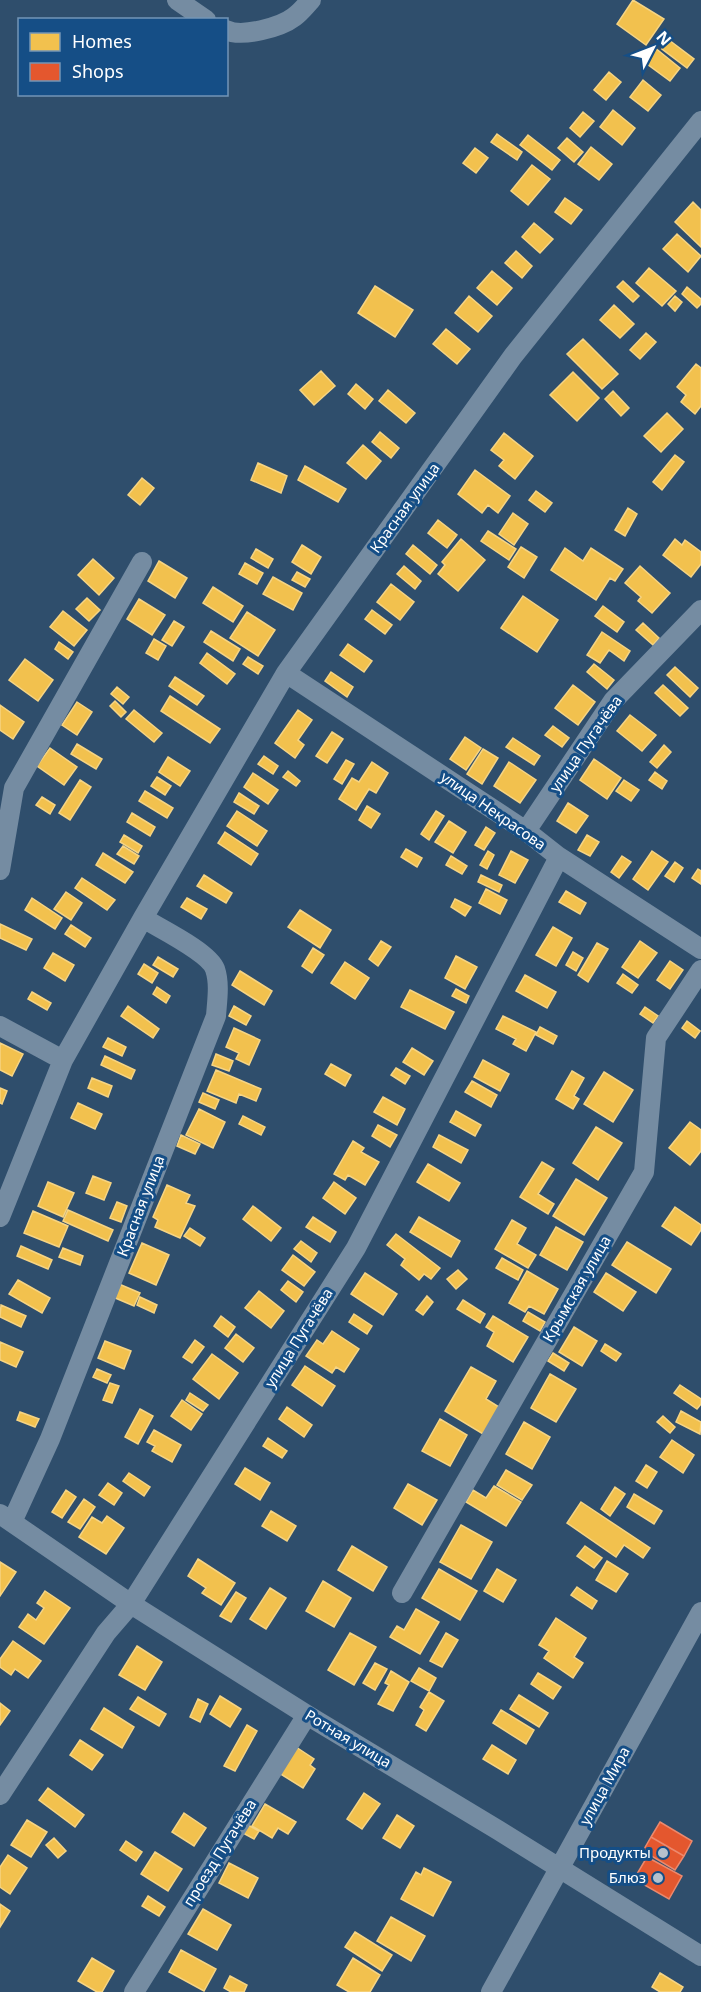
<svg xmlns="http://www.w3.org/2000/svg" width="701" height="1992" font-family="'Noto Sans',sans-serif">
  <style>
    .homes { fill: #f2c14e; stroke: #f6d483; stroke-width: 1.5 }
    .shops { fill: #e4572e; stroke: #ec896d; stroke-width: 1.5 }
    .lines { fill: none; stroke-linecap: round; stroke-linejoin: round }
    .minor { stroke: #758ca2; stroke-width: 20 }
    .poi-dot { fill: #b6c1cc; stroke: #154e86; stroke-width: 2 }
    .labels { text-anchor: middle; stroke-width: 6; stroke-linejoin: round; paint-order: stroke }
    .street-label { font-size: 15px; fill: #fff; stroke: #154e86 }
    .poi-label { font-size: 15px; fill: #fff; stroke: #154e86; text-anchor: end }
  </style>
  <rect width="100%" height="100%" fill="#2f4e6c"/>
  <path class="homes" d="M633 0 664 19 646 45 617 24Z
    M669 40 694 59 687 68 662 49Z
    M654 47 680 68 670 81 643 61Z
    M609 72 621 82 606 100 594 90Z
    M643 80 661 95 648 111 630 97Z
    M613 110 635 128 622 145 600 127Z
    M583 112 594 121 580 137 570 128Z
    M497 134 522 152 517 160 491 142Z
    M528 135 560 160 552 170 520 145Z
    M567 138 583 152 574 162 558 148Z
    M591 147 612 164 599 180 578 164Z
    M475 148 488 158 476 173 463 163Z
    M532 165 550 179 528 205 511 191Z
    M565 198 582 210 571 224 555 212Z
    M693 202 701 210V247L675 222Z
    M534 223 553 239 540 253 522 237Z
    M677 234 701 256 688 272 663 249Z
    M516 251 532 266 522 278 505 263Z
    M649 268 676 291 662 306 636 283Z
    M492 271 512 288 497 305 477 288Z
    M623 281 639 296 633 302 617 287Z
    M375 286 413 310 395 337 358 313Z
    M687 287 701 299V304L697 308 682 294Z
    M469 296 492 316 478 332 455 313Z
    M675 296 682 302 675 311 668 304Z
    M614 305 634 324 620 338 600 320Z
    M446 329 470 349 457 364 433 344Z
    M646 333 656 342 640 359 630 350Z
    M583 339 618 374 602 389 567 354Z
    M696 364 701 368V406L695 414 681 402 686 395 677 387Z
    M321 371 335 386 314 405 300 390Z
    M573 372 599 398 577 421 550 395Z
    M356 384 373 399 365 409 348 394Z
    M388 390 415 413 406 423 379 401Z
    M613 391 629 408 621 416 605 399Z
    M667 413 683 429 661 452 644 436Z
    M380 432 399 448 391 458 372 442Z
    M504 433 533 456 515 479 499 466 504 460 491 450Z
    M363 445 381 461 366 479 347 463Z
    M675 455 684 462 662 490 653 482Z
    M258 463 287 476 281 493 251 480Z
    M305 466 346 489 338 502 298 480Z
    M475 470 510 496 498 513 488 505 482 513 458 494Z
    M142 478 154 488 140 505 128 495Z
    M536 491 552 503 545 512 529 500Z
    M628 508 637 514 625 536 615 530Z
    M513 513 528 524 514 545 499 534Z
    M438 520 457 535 447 548 428 533Z
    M488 531 516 549 509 560 481 541Z
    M461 539 485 560 458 591 438 574 445 565 442 562Z
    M675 539 682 545 685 540 701 552V564L691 577 663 555Z
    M302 545 321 557 311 574 292 562Z
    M413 545 437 565 430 574 406 554Z
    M521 547 537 557 524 578 508 567Z
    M565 548 583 561 591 548 623 569 615 581 610 578 596 600 551 570Z
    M256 549 273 559 268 568 251 558Z
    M93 559 114 578 99 595 78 575Z
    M159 561 187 578 175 598 148 581Z
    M245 563 263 573 257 584 239 574Z
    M404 566 421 581 415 589 397 574Z
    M640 566 670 593 652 613 638 601 641 597 625 583Z
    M297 572 310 579 305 587 292 580Z
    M273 577 302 593 293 610 263 594Z
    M391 584 414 602 400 620 377 602Z
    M213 587 243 606 233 622 203 603Z
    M523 596 558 620 537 652 501 628Z
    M87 598 100 610 89 621 76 609Z
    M139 599 165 615 152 635 127 619Z
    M603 606 624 622 617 632 595 616Z
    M372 610 392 625 385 634 365 619Z
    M63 611 87 630 74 646 50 627Z
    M247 612 275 630 258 656 230 638Z
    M174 621 184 627 172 646 162 640Z
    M643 623 659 638 653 645 636 630Z
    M211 631 240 649 233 661 204 642Z
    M602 632 630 651 624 661 609 650 600 663 587 655Z
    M154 639 166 646 158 660 146 653Z
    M59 642 73 652 68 659 55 649Z
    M348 644 372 661 364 672 340 655Z
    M207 653 235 674 227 684 200 663Z
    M248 657 263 666 258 674 243 664Z
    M25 659 53 680 38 701 9 680Z
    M594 664 614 680 607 689 587 672Z
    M675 667 698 688 690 697 667 675Z
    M331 672 353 687 347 697 325 681Z
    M175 677 204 696 197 705 169 686Z
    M573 685 595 702 578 725 555 708Z
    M663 685 688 708 680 716 655 693Z
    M117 687 129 697 123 704 111 694Z
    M170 696 220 729 210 743 161 711Z
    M115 701 126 712 121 717 110 706Z
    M77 702 92 712 77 735 62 725Z
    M0 705 24 722 13 739 0 730Z
    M134 710 162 733 154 742 126 719Z
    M298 710 312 720 298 740 304 745 295 758 275 743Z
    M630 715 656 735 642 751 617 731Z
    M553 726 569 738 562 747 545 735Z
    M332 732 343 739 327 763 316 756Z
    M465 737 481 748 466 770 450 759Z
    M513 738 540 756 534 765 506 747Z
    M77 744 102 759 96 769 71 754Z
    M664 745 671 752 657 768 650 762Z
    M50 748 77 767 64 785 37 766Z
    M483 749 498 758 482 784 467 774Z
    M264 756 278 766 273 774 258 764Z
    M168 757 190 771 180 786 159 772Z
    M594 759 621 778 607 799 580 780Z
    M346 760 354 764 342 784 334 779Z
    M372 762 388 773 376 793 369 789 356 810 339 799 352 778 359 782Z
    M509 762 536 780 520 803 494 786Z
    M288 771 300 781 296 786 283 777Z
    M655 772 667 781 662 789 649 780Z
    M253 773 278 790 268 804 244 787Z
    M157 777 171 786 165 795 151 786Z
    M80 780 91 787 70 820 59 813Z
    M624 780 639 790 631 801 616 791Z
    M145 791 173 808 167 818 139 801Z
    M239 793 259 806 254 814 234 802Z
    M42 797 55 805 50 814 36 805Z
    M568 803 588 816 576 833 557 821Z
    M367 806 380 814 371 828 359 820Z
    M237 811 267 831 257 846 227 826Z
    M436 811 444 816 429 840 421 834Z
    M132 813 155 827 150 836 127 822Z
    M449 821 466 832 453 853 435 842Z
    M486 827 495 833 484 850 475 845Z
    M225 832 258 854 251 865 218 843Z
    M124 835 142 846 138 853 120 842Z
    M587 835 599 842 590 856 578 850Z
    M123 846 139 856 134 864 117 854Z
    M406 849 422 858 417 867 401 857Z
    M488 851 494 855 487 869 480 865Z
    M511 851 528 860 515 883 499 875Z
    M652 851 668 862 648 890 633 879Z
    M103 853 133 872 125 883 96 865Z
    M451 856 467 866 462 874 446 865Z
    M622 856 631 862 619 878 611 872Z
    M675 862 683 868 674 882 665 876Z
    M698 869 701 871V884L692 878Z
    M204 875 232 893 226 903 197 886Z
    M481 875 502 885 499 892 478 882Z
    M82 878 115 900 107 910 75 888Z
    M486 889 507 900 500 914 479 903Z
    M566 891 586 903 580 914 559 902Z
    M66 892 82 903 71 920 54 909Z
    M32 898 62 918 55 929 25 910Z
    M187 898 207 909 201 919 181 907Z
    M455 899 471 907 465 916 451 907Z
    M300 910 331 930 320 948 288 927Z
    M0 924 32 939 26 950 0 938Z
    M71 925 91 938 85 947 65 934Z
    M553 927 572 938 556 966 536 955Z
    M381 941 391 947 378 966 369 959Z
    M640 941 657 953 638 978 622 967Z
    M597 943 608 949 588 982 578 975Z
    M313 948 324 955 312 973 302 966Z
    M573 952 583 958 576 971 566 965Z
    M53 953 74 965 65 981 44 968Z
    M456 956 477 967 465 989 445 978Z
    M158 957 178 969 173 977 153 965Z
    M670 961 683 970 670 989 657 980Z
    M345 962 369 978 355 999 331 983Z
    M144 964 158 973 152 983 138 974Z
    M240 971 272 991 264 1005 232 985Z
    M623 974 638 985 632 993 617 983Z
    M525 975 556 992 547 1008 516 991Z
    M157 987 170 996 166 1003 153 994Z
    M456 989 469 996 466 1003 452 996Z
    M410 990 454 1012 445 1029 401 1007Z
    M32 992 51 1003 47 1010 28 999Z
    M128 1006 159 1029 153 1038 121 1016Z
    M234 1006 251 1016 246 1025 229 1016Z
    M645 1007 658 1016 653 1023 640 1014Z
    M503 1016 536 1032 526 1051 513 1044 516 1039 496 1029Z
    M687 1021 700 1031 695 1038 682 1028Z
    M540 1027 557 1036 553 1044 536 1035Z
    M234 1028 260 1040 249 1065 236 1059 239 1053 226 1047Z
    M108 1038 126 1047 122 1056 103 1047Z
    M0 1043 23 1054 12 1076 0 1070Z
    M412 1048 433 1061 424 1075 403 1062Z
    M216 1054 233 1061 229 1071 212 1065Z
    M105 1056 135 1070 131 1079 101 1065Z
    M483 1060 509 1074 500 1091 474 1077Z
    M331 1064 351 1075 345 1086 325 1074Z
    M396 1068 410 1076 405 1084 391 1075Z
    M216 1070 261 1089 256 1101 239 1094 236 1103 207 1091Z
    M572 1071 584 1078 574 1096 579 1099 573 1109 556 1099Z
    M604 1072 633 1090 613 1122 584 1104Z
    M92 1078 112 1086 108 1097 88 1088Z
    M472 1081 497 1095 491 1107 465 1092Z
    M0 1088 7 1091 2 1104 0 1103Z
    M203 1093 219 1100 215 1109 199 1102Z
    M383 1097 405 1109 397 1125 374 1112Z
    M78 1103 102 1114 95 1129 71 1118Z
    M199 1109 225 1122 213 1148 186 1135Z
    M456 1111 481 1125 475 1136 450 1122Z
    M243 1116 265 1127 261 1135 239 1124Z
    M690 1122 701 1130V1151L690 1165 669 1148Z
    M378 1125 397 1135 390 1147 372 1136Z
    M596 1127 622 1143 598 1180 573 1163Z
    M181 1135 200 1144 195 1154 177 1146Z
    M439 1135 468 1150 461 1163 433 1147Z
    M353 1141 364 1148 361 1152 379 1162 365 1185 348 1175 345 1180 334 1174Z
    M542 1162 554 1169 538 1194 554 1204 548 1214 520 1197Z
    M428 1164 460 1183 449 1201 417 1182Z
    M93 1176 111 1183 104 1200 86 1193Z
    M576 1179 607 1198 584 1235 553 1216Z
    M48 1182 74 1193 63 1217 38 1206Z
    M334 1182 356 1198 345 1214 323 1198Z
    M167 1185 190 1195 186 1203 195 1206 180 1238 155 1227 158 1220 153 1217Z
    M117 1202 127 1206 121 1222 110 1218Z
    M253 1206 281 1228 271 1241 243 1219Z
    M675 1207 701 1225V1230L691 1245 662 1226Z
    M68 1210 113 1230 108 1241 63 1221Z
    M33 1211 68 1226 59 1247 24 1233Z
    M313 1217 336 1232 330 1242 306 1227Z
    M419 1217 460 1241 451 1257 410 1232Z
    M512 1220 526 1228 517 1244 536 1255 528 1268 495 1249Z
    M556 1227 583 1242 567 1270 540 1255Z
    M190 1228 205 1238 200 1246 184 1236Z
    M396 1234 440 1268 431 1279 424 1274 419 1280 401 1265 405 1259 387 1245Z
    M301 1241 317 1253 311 1262 294 1249Z
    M627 1242 671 1269 656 1293 612 1265Z
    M142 1243 169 1255 156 1285 129 1273Z
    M21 1246 52 1260 48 1269 17 1256Z
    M63 1248 83 1256 80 1265 59 1257Z
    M293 1255 315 1272 304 1286 282 1270Z
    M502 1258 523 1270 518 1280 496 1268Z
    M458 1270 467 1279 456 1289 447 1279Z
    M527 1271 558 1289 544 1314 529 1306 525 1312 509 1303Z
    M365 1273 397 1294 383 1315 351 1294Z
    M606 1273 636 1292 623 1311 594 1292Z
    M18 1280 50 1298 42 1313 9 1294Z
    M288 1281 303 1292 296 1302 281 1290Z
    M119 1284 140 1293 134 1306 113 1297Z
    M259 1291 284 1311 271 1328 245 1308Z
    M427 1296 433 1302 423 1315 416 1310Z
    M140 1297 157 1305 154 1313 137 1305Z
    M463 1300 485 1314 480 1323 457 1309Z
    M1 1305 26 1316 21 1327 0 1317Z
    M528 1312 545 1322 540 1331 523 1321Z
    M354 1314 372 1326 367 1334 349 1322Z
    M221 1316 235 1327 228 1337 214 1326Z
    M493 1316 528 1337 513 1362 487 1346 494 1332 486 1327Z
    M574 1327 597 1341 582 1366 559 1352Z
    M332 1331 359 1349 344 1372 336 1367 332 1373 306 1356 317 1340 323 1344Z
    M236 1334 254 1348 243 1362 225 1348Z
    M195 1340 204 1347 192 1363 183 1357Z
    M105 1341 131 1351 124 1369 98 1358Z
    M0 1342 23 1352 16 1367 0 1360Z
    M605 1344 621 1354 616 1361 601 1351Z
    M553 1353 569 1363 564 1371 548 1361Z
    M212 1354 238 1373 219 1399 193 1379Z
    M305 1366 335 1386 322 1406 292 1385Z
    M471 1367 496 1381 486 1399 499 1407 483 1434 445 1411Z
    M97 1369 111 1375 107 1383 93 1377Z
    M550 1374 576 1389 556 1422 531 1408Z
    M110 1383 119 1386 112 1403 103 1400Z
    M680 1385 701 1399V1404L697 1409 674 1393Z
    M190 1393 208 1405 203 1411 186 1400Z
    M182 1400 202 1414 191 1430 171 1416Z
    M287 1407 312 1425 304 1437 279 1419Z
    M140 1409 153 1416 138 1444 125 1437Z
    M681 1411 701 1422 700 1434 676 1422Z
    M20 1412 39 1419 35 1427 17 1420Z
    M663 1416 675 1427 670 1433 657 1422Z
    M440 1419 467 1435 450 1466 422 1451Z
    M524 1422 550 1437 532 1469 506 1454Z
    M154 1430 181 1445 172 1462 152 1451 155 1446 147 1442Z
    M268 1438 287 1451 282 1458 263 1446Z
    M672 1440 694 1455 683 1473 660 1457Z
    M646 1465 657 1472 647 1488 636 1481Z
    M245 1468 270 1483 260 1500 235 1484Z
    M506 1470 532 1485 522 1500 497 1485Z
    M129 1473 150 1487 144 1496 123 1481Z
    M108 1483 122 1493 114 1505 99 1495Z
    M408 1484 437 1500 422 1525 394 1508Z
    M494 1486 521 1502 506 1526 466 1502 473 1490 486 1498Z
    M615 1487 625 1494 610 1516 601 1509Z
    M66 1490 76 1497 62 1518 52 1512Z
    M634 1494 662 1511 654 1524 627 1507Z
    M84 1499 95 1507 80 1529 68 1522Z
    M581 1502 650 1548 643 1558 624 1545 616 1557 567 1523Z
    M271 1511 296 1526 287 1541 262 1526Z
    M107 1516 124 1528 106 1554 79 1537 92 1517 102 1523Z
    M461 1525 492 1542 471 1579 440 1562Z
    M352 1546 387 1567 373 1591 338 1570Z
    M585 1546 602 1558 594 1568 577 1556Z
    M198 1559 235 1583 221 1605 202 1593 206 1588 188 1576Z
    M607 1561 628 1574 616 1592 596 1580Z
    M0 1562 16 1572 0 1596Z
    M439 1569 477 1591 460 1620 422 1598Z
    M497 1569 516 1580 503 1602 484 1591Z
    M323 1581 351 1598 334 1627 306 1611Z
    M577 1587 597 1601 592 1609 571 1595Z
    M270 1588 286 1598 266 1629 250 1619Z
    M45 1591 70 1608 44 1644 19 1627 28 1614 36 1620 44 1608 37 1603Z
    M236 1592 246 1598 231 1622 220 1616Z
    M416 1609 439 1622 420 1654 390 1637 397 1626 404 1630Z
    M556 1618 586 1638 574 1657 583 1663 573 1678 544 1658 549 1651 539 1645Z
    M350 1633 376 1647 354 1685 328 1670Z
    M446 1633 458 1640 442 1667 430 1661Z
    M13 1641 41 1661 28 1678 15 1669 11 1675 0 1667V1659Z
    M137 1646 162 1662 145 1690 119 1675Z
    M375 1663 387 1669 375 1690 363 1683Z
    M419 1668 436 1678 429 1691 411 1681Z
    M391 1671 409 1682 393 1711 378 1704 389 1685 385 1683Z
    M538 1673 561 1687 553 1699 531 1684Z
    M429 1692 444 1701 426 1731 416 1725 424 1710 420 1707Z
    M519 1695 548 1713 539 1727 510 1709Z
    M220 1696 241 1709 230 1727 210 1714Z
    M138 1697 166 1714 159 1726 130 1709Z
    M198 1699 208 1704 200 1722 190 1717Z
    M0 1703 10 1711 0 1725Z
    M104 1708 134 1727 122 1748 91 1729Z
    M501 1710 534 1730 526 1744 493 1723Z
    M247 1725 257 1731 235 1771 224 1766Z
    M80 1740 103 1755 92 1770 70 1755Z
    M492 1745 516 1760 508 1774 483 1759Z
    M296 1747 314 1759 310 1765 315 1769 303 1788 279 1773Z
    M48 1788 84 1815 75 1827 39 1800Z
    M364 1793 380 1804 362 1829 347 1819Z
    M265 1804 296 1822 288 1834 278 1828 272 1838 252 1826Z
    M184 1813 206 1828 194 1846 172 1832Z
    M397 1815 414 1826 400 1848 383 1838Z
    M27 1820 47 1832 31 1857 11 1845Z
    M246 1824 259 1831 254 1839 241 1832Z
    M54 1838 66 1851 58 1858 46 1845Z
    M126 1841 142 1852 136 1861 120 1850Z
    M155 1852 182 1869 168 1891 141 1874Z
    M8 1855 27 1868 10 1894 0 1887V1867Z
    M229 1863 258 1878 248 1898 219 1883Z
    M424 1868 451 1882 433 1916 401 1899 416 1872 421 1875Z
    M148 1896 165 1907 159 1916 142 1906Z
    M0 1904 10 1911 0 1927Z
    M203 1909 231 1925 217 1950 188 1934Z
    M391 1917 425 1936 411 1961 377 1941Z
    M355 1932 392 1955 382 1971 345 1947Z
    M181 1950 216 1969 204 1991 169 1972Z
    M92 1958 114 1971 102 1992H97L78 1981Z
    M353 1958 380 1975 370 1992H349L337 1985Z
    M660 1973 683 1987 680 1992H660L652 1987Z
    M230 1976 247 1985 244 1992H231L224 1988Z"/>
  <path class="shops" d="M660 1822 692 1841 684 1856 651 1837Z
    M651 1837 684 1856 675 1870 643 1851Z
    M647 1857 682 1876 669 1899 634 1879Z"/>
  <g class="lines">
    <path class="minor" d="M177 0 206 20
      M226 30C242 38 281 27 294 17 301 12 306 5 311 0
      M286 673 526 831 559 857 701 949
      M526 831 613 701 701 610
      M0 870 14 788 142 562
      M0 1026 63 1060
      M0 1217 63 1060 143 918 286 673 513 356 701 121
      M0 1514 131 1604 307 1715 498 1830 701 1956
      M12 1522 50 1439 216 1016C217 1001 220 984 215 969 209 952 159 928 143 918
      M402 1593 644 1172 656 1038 701 970
      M0 1795 106 1633 131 1604 356 1248 559 857
      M134 1992 307 1715
      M491 1992 701 1612"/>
  </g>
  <g class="poi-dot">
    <circle cx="663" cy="1853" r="6"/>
    <circle cx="658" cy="1878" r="6"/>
  </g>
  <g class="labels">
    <g class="street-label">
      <text transform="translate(405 508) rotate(-54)" y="5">Красная улица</text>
      <text transform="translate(586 744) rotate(-55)" y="5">улица Пугачёва</text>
      <text transform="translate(493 811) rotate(35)" y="5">улица Некрасова</text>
      <text transform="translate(141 1206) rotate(-69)" y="5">Красная улица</text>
      <text transform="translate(577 1289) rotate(-60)" y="5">Крымская улица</text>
      <text transform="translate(299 1338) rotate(-58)" y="5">улица Пугачёва</text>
      <text transform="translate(348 1739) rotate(31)" y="5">Ротная улица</text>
      <text transform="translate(605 1786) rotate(-61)" y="5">улица Мира</text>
      <text transform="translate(220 1853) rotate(-58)" y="5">проезд Пугачёва</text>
    </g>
    <g class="poi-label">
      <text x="651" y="1858">Продукты</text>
      <text x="646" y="1883">Блюз</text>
    </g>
  </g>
  <rect x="18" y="18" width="210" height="78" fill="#154e86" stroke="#7395b6" stroke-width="1.5"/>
  <rect x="30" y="33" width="30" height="18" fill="#f2c14e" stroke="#7395b6" stroke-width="1.5"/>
  <text x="72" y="48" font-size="18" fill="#ffffff">Homes</text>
  <rect x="30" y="63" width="30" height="18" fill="#e4572e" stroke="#7395b6" stroke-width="1.5"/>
  <text x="72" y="78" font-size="18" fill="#ffffff">Shops</text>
  <g transform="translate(653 48) rotate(48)" stroke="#154e86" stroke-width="4.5" paint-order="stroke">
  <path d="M0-4.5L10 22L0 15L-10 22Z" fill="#ffffff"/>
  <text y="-9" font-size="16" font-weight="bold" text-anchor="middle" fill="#ffffff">N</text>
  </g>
</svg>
